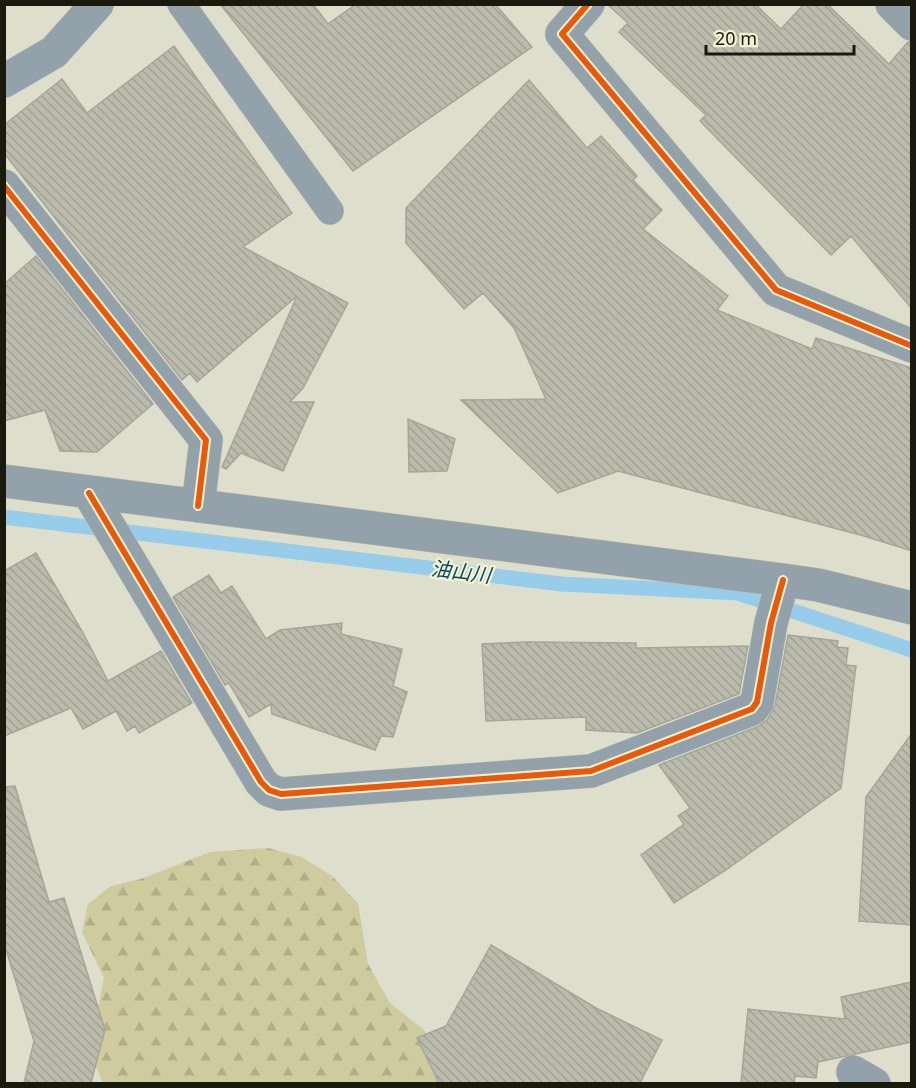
<svg xmlns="http://www.w3.org/2000/svg" width="916" height="1088" font-family="'Noto Sans','Noto Sans JP',sans-serif">
  <style>
    .forest { fill: url(#forest-firs) }
    .lines { fill: none; stroke-linecap: round; stroke-linejoin: round }
    .stream { stroke: #98cceb; stroke-width: 15 }
    .building { fill: url(#building-back-hatch); stroke: #a6a698; stroke-width: 1.5 }
    .service-casing { stroke: #b9b9ab; stroke-width: 28 }
    .minor-casing { stroke: #b9b9ab; stroke-width: 34 }
    .service { stroke: #93a2aa; stroke-width: 27 }
    .minor { stroke: #93a2aa; stroke-width: 33 }
    .cycleway-casing { stroke: #f3f2d2; stroke-width: 10 }
    .cycleway { stroke: #e8590c; stroke-width: 6 }
    .labels { text-anchor: middle; stroke-width: 4.5; stroke-linejoin: round; paint-order: stroke }
    .water-label { font-size: 20px; font-style: italic; fill: #0a4768; stroke: #f3f2d2 }
  </style>
  <defs>
    <pattern id="forest-firs" width="22" height="20" patternUnits="userSpaceOnUse" patternTransform="scale(1.5)"><rect width="22" height="20" fill="#cecc9e"/><path d="M5 1l3.5 6h-7zM16 11l3.5 6h-7z" fill="#b0af87"/></pattern>
    <pattern id="building-back-hatch" width="6" height="6" patternUnits="userSpaceOnUse" patternTransform="scale(1.5)"><rect width="6" height="6" fill="#bbbbad"/><path d="M-1 5l2 2M0 0l6 6M5-1l2 2" fill="none" stroke="#a0a094"/></pattern>
  </defs>
  <rect width="100%" height="100%" fill="#dedecc"/>
  <path class="forest" d="M268 848 302 857 332 876 358 903 368 964 390 1003 424 1030 460 1083H103L94 1062 96 1019 104 978 82 932 88 904 111 886 141 879 210 852Z"/>
  <g class="lines">
    <path class="stream" d="M4 517 562 584 738 593 912 650"/>
  </g>
  <path class="building" d="M220 4H313L328 24 356 4H495L532 47 353 171Z
    M607 4H755L781 29 804 4H827L889 64 908 42H912V309L851 236 831 255 700 121 706 115 619 32 628 23Z
    M174 46 292 213 243 247 348 303 303 388 290 402H314L283 471 241 453 226 469 222 467 297 296 197 382 190 373 182 380 4 153V125L62 79 87 113Z
    M529 80 587 148 601 136 637 176 633 180 662 210 643 229 728 296 717 310 812 349 816 338 912 368V551L864 536 618 471 558 493 461 400 546 399 514 328 483 293 464 309 406 243V208Z
    M36 256 153 404 97 452 60 451 45 410 4 421V284Z
    M408 419 455 439 447 471 409 472Z
    M36 553 82 631 108 681 161 651 192 703 139 733 135 726 127 731 116 711 83 729 71 708 4 736V571Z
    M209 575 221 593 232 586 266 639 280 630 342 623 341 634 402 649 393 686 407 692 393 737 381 736 375 750 272 714 271 704 249 717 229 683 225 685 173 597Z
    M788 635 838 641 837 647 848 648 846 665 856 666 841 788 726 870 674 903 641 855 684 824 678 816 690 808 659 765 759 726 767 720 775 705Z
    M528 642 636 643V648L748 646 739 694 637 733 586 730V717L486 721 482 644Z
    M912 733V925L859 921 866 797Z
    M15 786 49 902 64 898 105 1030 91 1083H24L34 1041 4 943V787Z
    M491 945 596 1008 662 1040 640 1083H439L417 1038 446 1026Z
    M912 982V1042L818 1062 816 1078 795 1076 794 1083H741L748 1009 845 1019 841 997Z"/>
  <g class="lines">
    <g class="service-casing">
      <path id="service" d="M181 4 330 211"/>
    </g>
    <g class="minor-casing">
      <path id="minor" d="M588 4 562 34 776 290 912 346
        M892 4 912 24
        M4 81 54 52 97 4
        M4 186 206 440 198 506
        M4 481 783 580 818 585 912 608
        M89 493 261 782 269 790 281 794 591 771 752 709 757 702 771 623 783 580
        M853 1072 874 1084"/>
    </g>
    <use href="#service" class="service"/>
    <use href="#minor" class="minor"/>
    <g class="cycleway-casing">
      <path id="cycleway" d="M588 4 562 34 776 290 912 346
        M4 186 206 440 198 506
        M89 493 261 782 269 790 281 794 591 771 752 709 757 702 771 623 783 580"/>
    </g>
    <use href="#cycleway" class="cycleway"/>
  </g>
  <g class="labels">
    <g class="water-label">
      <text transform="translate(461 572) rotate(7)" y="7">油山川</text>
    </g>
  </g>
  <rect width="916" height="1088" fill="none" stroke="#19190e" stroke-width="12"/>
  <path d="M706 45v9h148v-9" fill="none" stroke="#19190e" stroke-width="3"/>
  <text x="715" y="45" font-size="18" fill="#19190e" stroke="#f3f2d2" stroke-width="4.5" paint-order="stroke">20 m</text>
</svg>
